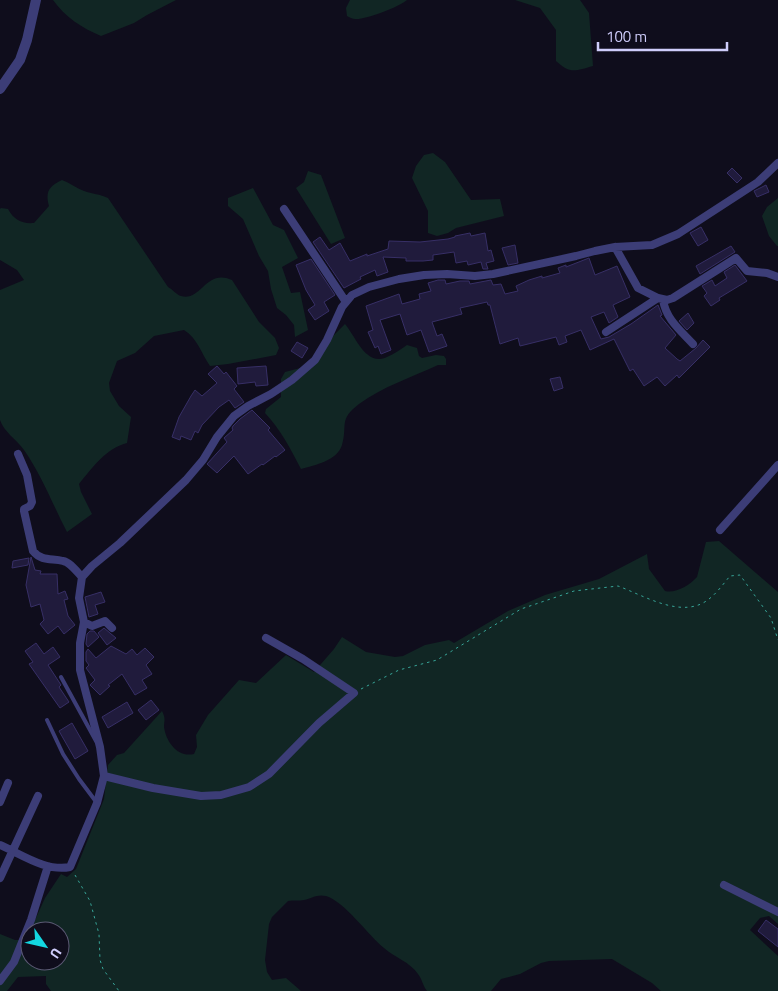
<svg xmlns="http://www.w3.org/2000/svg" width="778" height="991" font-family="'Titillium Web',sans-serif">
  <style>
    .green { fill: #112624 }
    .building { fill: #201b3c; stroke: #372f66 }
    .lines { fill: none; stroke-linecap: round; stroke-linejoin: round }
    .path { stroke: #37a598; stroke-width: 1; stroke-dasharray: 2.5 4; stroke-linecap: butt }
    .service { stroke: #3c3d77; stroke-width: 4 }
    .minor { stroke: #3c3d77; stroke-width: 8 }
    .tertiary { stroke: #3c3d77; stroke-width: 10 }
  </style>
  <rect width="100%" height="100%" fill="#0f0d1c"/>
  <path class="green" d="M53 0H176L147 15 134 23 101 36C82 28 65 17 53 0Z
    M350 0H407C399 7 365 20 355 19 353 19 349 17 347 16L346 8Z
    M515 0H580L589 13 593 66C575 71 570 74 556 61V30L540 8Z
    M433 153 445 162 471 200 500 199 504 216 456 228 448 233 437 236 428 233V211L412 178 416 166 424 155Z
    M308 171 321 175 345 238 331 244 296 188 304 182Z
    M62 180C70 183 76 188 84 191 92 194 100 194 108 198L168 287C172 289 177 295 181 296 201 302 206 268 232 280L259 322 275 338 279 348 276 355 228 364 210 366C201 353 198 339 184 330L154 336 135 353 117 361 109 383 110 391 119 406 131 417 127 443C105 449 93 467 79 484L81 492 92 514 67 532C53 505 41 474 24 450 16 439 4 432 0 420V290L24 280 17 270 0 260V209L1 208 8 209C14 220 22 224 34 223L49 206C45 192 49 186 62 180Z
    M253 188 273 225 284 230 298 258 282 267 291 293 300 292 308 330 295 337 294 325 286 315 277 308 271 289 268 271 259 256 243 219 228 206V198Z
    M778 198V246H777L769 236 762 216 767 207Z
    M345 324C356 337 366 367 387 357 394 354 401 349 407 345L417 348 419 356 422 358 436 355 444 356 446 359V365H438C412 377 382 387 359 404 338 420 348 425 342 445 337 461 315 465 301 469 290 448 281 430 265 413L266 409 281 397V379L285 372 312 365 334 335Z
    M719 541 778 592V924L769 916 760 918 750 930 778 956V991H661L652 983 612 959 549 961 541 963 520 974 501 979 491 991H427C423 986 422 979 418 974 410 962 394 957 384 948 369 936 344 901 326 896 317 894 312 898 304 900 299 901 293 900 288 901L272 917 269 924 265 960 267 972 272 980 286 978 301 991H51L46 984V976L18 977 7 991H0V934L15 940H26L30 931V961H60V931H30L45 898 61 874 67 877 76 869 104 799 108 765 117 755 124 753 162 711C166 719 164 720 164 727 166 742 178 758 194 754L197 747 196 735 208 715 239 680 256 683 286 655 314 672 334 649 342 637 366 652 395 657 403 656 425 645 449 640 454 643 508 611 545 595 599 579 647 554 649 569 665 591C675 594 690 585 697 577L706 542Z"/>
  <path class="building" d="M732 168 742 178 737 183 727 173Z
    M766 185 769 192 757 197 754 191Z
    M701 227 708 240 698 246 690 233Z
    M470 233 471 236 485 233 488 251 491 250 494 261 486 263 488 269H483L481 262 468 265 467 261 456 263 454 252 433 255V260L423 261H406V258L383 257 388 272 377 276 375 270 360 277 361 279 344 288 313 242 320 237 329 250 340 243 350 261 367 254V256L388 249 389 241 420 242 448 239 455 237V236Z
    M515 245 518 263 508 265 502 248Z
    M731 246 735 252 700 274 696 266Z
    M589 258 595 275 617 266 630 297 613 305 618 317 609 323 604 312 591 317 601 339 609 337 631 324 658 305 662 315 660 316 676 335 665 348 677 359 680 361 696 348 703 340 710 347 679 378 677 375 665 386 657 377 644 386 633 369 630 371 614 339 590 350 581 330 565 336 567 342 559 345 556 337 520 346 518 338 500 344 490 305H488L487 302 460 308 462 314 432 322 437 336 442 334 447 346 429 352 421 330 407 335 400 314 380 320 391 350 381 354 378 346 375 348 368 332 373 330 366 306 399 294 402 304 420 299 419 294 431 291 428 283 438 280H445L446 284 460 281H469L470 284 491 280 493 285 501 284 505 294 518 291 516 286 529 280 542 276V278L560 273 558 268 566 265V267Z
    M311 259 335 295 324 302 329 311 315 320 308 310 315 305 306 290 296 265Z
    M735 265 747 281 719 298 720 300 711 306 704 296 707 293 702 286 712 280 715 286 727 278 724 272Z
    M688 313 694 323 687 330 679 321Z
    M297 342 308 348 302 358 291 351Z
    M217 366 224 374 226 372 237 386 234 389 244 402 235 408 229 400 219 407 202 425 198 433 195 431 191 440 181 436 180 440 172 437 179 417 191 396 195 390 202 396 217 383 208 374Z
    M266 366 268 385 256 386 255 382 238 384 237 368Z
    M560 377 563 388 554 391 550 379Z
    M252 410 270 428 268 430 285 450 276 457 275 456 263 465 262 464 248 474 234 456 217 473 207 464 227 442 224 438 233 430 232 428 233 426 240 419Z
    M31 557 35 570 41 571 40 574H57L58 594 65 591 68 599 64 600 68 616 75 625 64 634 58 626 48 634 40 624 44 620 40 604 31 607 26 585Z
    M29 558 28 565 12 568 13 561Z
    M101 592 105 602 95 605 98 614 89 617 85 597Z
    M104 628 116 638 107 645 98 633Z
    M90 631H94L99 637 88 647 86 644 87 634Z
    M36 643 44 654 53 647 60 657 48 665 61 685 59 687 69 702 60 708 29 664 33 662 25 651Z
    M111 646 126 654 132 649 137 655 145 648 154 657 146 665 152 674 142 680 147 688 135 695 122 674 108 685 110 686 100 695 90 685 95 680 86 668 89 665 86 661V652L88 649 96 658Z
    M151 700 159 710 146 720 138 710Z
    M127 702 133 713 108 728 102 717Z
    M72 723 88 751 75 759 59 731Z
    M766 920 778 929V947L758 931Z"/>
  <g class="lines">
    <path class="path" d="M361 689 399 670 437 660 521 609 574 591 618 586C645 596 683 620 709 599 717 593 724 583 730 576L740 575 771 618 778 640
      M75 875 90 901 99 934 100 960 103 969 119 991"/>
    <path class="service" d="M61 677 96 741
      M47 720 63 754 79 779 97 803"/>
    <path class="minor" d="M284 209 346 302
      M615 247 638 288 658 298 667 300 673 298 736 258 747 271 767 273 778 277
      M663 300C666 319 680 330 693 344
      M606 332 658 298
      M18 454 27 475 32 502 30 506 24 509V511L33 551C42 562 52 558 63 561 70 562 77 572 82 577
      M720 530 778 465
      M84 622 92 626 105 621 112 628
      M104 776 153 788 201 796 221 795 249 787 269 774 319 723 354 693 303 659 266 638
      M0 802 8 783
      M0 845C21 854 46 872 70 867L97 803 104 776 100 747 80 670V643L84 622 79 598 82 577 92 566 120 543 186 480 203 460 217 437 234 416 248 406 271 394 292 380 315 360 327 340 342 307 352 295 369 287 399 279 424 275 447 274 475 276 493 274 576 256 595 251 615 247 652 245 678 234 758 182 778 163
      M0 878 38 796
      M724 885 778 912
      M0 981 14 962 31 920 48 866"/>
    <path class="tertiary" d="M0 89 20 60 27 40 36 0"/>
  </g>
  <g transform="translate(45 946) rotate(124)"><circle r="24" fill="#0f0d1c" stroke="#5c5a75"/>
  <path d="M0-4L9 19L0 12L-9 19Z" fill="#13d7e1"/>
  <text y="-8" font-size="14" font-weight="bold" text-anchor="middle" fill="#cfcdfb">U</text>
  </g>
  <path d="M598 42v8h129v-8" fill="none" stroke="#cfcdfb" stroke-width="2.5"/>
  <text x="606" y="42" font-size="15" fill="#cfcdfb" stroke="#0f0d1c" stroke-width="4" paint-order="stroke">100 m</text>
</svg>
